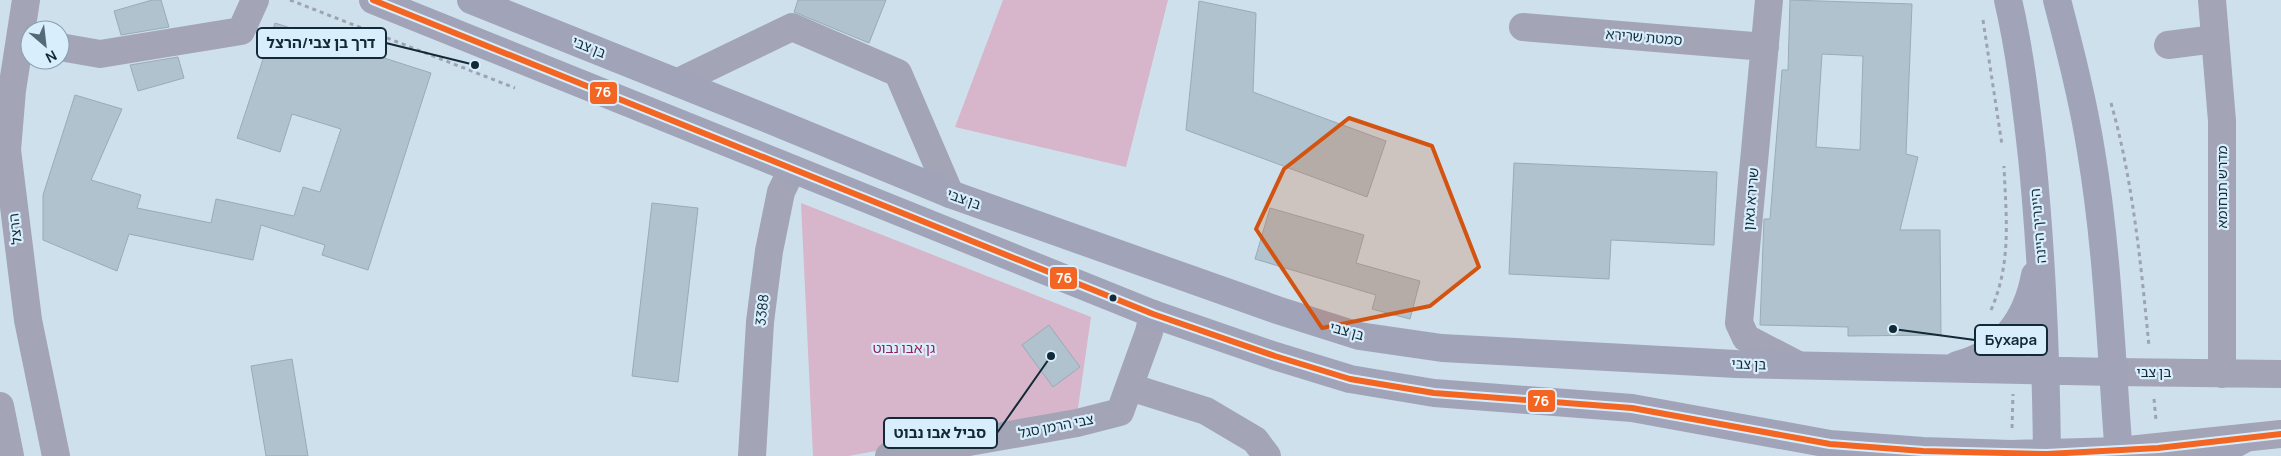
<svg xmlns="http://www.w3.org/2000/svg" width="2281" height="456" font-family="Manrope,'Noto Sans Hebrew',sans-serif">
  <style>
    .green { fill: #d7b5ca }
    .building { fill: #afc2ce; stroke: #98abb7; fill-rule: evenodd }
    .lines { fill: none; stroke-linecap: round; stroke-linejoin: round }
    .path { stroke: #9da3b0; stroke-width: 3; stroke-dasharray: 4 4; stroke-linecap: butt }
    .minor { stroke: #a3a4b6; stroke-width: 28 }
    .major { stroke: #a1a4b9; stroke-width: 28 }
    .bus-1-casing { stroke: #d8eefd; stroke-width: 10 }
    .bus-1 { stroke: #f26522; stroke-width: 6 }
    .marked { fill: #d35410; fill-opacity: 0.2; stroke: #d35410; stroke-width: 4; stroke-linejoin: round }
    .bus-dot { fill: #122a37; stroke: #d8eefd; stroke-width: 2 }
    .labels { text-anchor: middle; stroke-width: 4.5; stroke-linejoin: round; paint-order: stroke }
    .street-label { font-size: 14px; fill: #122a37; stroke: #d8eefd }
    .park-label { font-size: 14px; fill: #941e58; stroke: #d8eefd }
    .leader { fill: none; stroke: #122a37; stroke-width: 2 }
    .callout-dot { fill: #122a37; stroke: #d8eefd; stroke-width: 2 }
    .callout { fill: #d8eefd; stroke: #122a37; stroke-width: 2 }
    .callout-label { font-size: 15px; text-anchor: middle; font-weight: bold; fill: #122a37 }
    .line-badge { stroke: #d8eefd; stroke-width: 2 }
    .badge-label { font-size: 14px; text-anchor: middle; font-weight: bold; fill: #fff }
  </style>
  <rect width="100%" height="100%" fill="#cee0ec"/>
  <path class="green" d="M1003 0H1168L1126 167 955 127Z
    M801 203 1091 317 1077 415 848 456H813Z"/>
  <path class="building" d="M152 0H161L169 27 121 35 114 11Z
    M798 0H886L869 43 794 12Z
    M1790 0 1912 4 1906 154 1918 157 1900 230H1940L1941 335 1848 336V327L1760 325 1764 219H1770L1782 70H1788ZM1822 54 1863 56 1860 150 1816 147Z
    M1199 1 1256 13 1253 92 1386 141 1367 197 1186 130Z
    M275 23 431 73 368 270 322 255 325 245 261 225 253 260 129 234 117 271 43 240V195L75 95 122 109 91 180 141 195 137 208 211 223 216 199 294 216 303 187 320 192 341 129 292 114 280 152 237 138Z
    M178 57 184 78 138 91 130 65Z
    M1514 163 1717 172 1714 245 1611 240 1609 279 1509 274Z
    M652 203 698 208 678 382 632 376Z
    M1270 208 1364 235 1356 263 1420 281 1410 319 1372 309 1376 295 1255 259Z
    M1049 325 1080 367 1053 387 1022 345Z
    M292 359 308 456H266L251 366Z"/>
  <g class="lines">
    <path class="path" d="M290 0 515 88
      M1983 20 2002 145
      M2111 103C2133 180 2141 266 2149 346
      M1991 310C2012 262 2006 217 2004 166
      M2154 399 2156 420
      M2012 428 2013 394"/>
    <path class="minor" d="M26 0 12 90 7 150 28 320 56 456
      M1769 0 1739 323 1746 338 1798 365
      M2212 0 2222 121V374
      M1523 27 1765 47
      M2168 45 2215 39
      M60 47 100 54 241 31 255 0
      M678 82 792 27 898 73 950 194
      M2113 372 2281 374
      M1130 387 1206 411 1255 440 1267 456
      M0 406 10 456
      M2119 451 2281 434
      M752 456 760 322 769 251 781 192 792 169
      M889 456 1077 423 1120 412 1149 332 1153 314"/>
    <path class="major" d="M373 0 1153 314 1275 356 1350 379 1434 393 1632 408 1830 444 1923 451 2011 454 2119 451
      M471 0 768 119 950 194 1277 310 1359 336 1442 348 1736 364 2113 372
      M2008 0C2020 51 2026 105 2032 157 2042 257 2046 356 2047 456
      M2057 0C2070 50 2083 100 2091 151 2108 252 2111 354 2119 456
      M1957 365C2002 354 2027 319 2035 275
      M2213 456 2246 438"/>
    <g class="bus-1-casing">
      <path id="bus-1" d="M373 0 1153 314 1275 356 1350 379 1434 393 1632 408 1830 444 1923 451 2047 454 2158 448 2281 434"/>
    </g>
    <use href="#bus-1" class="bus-1"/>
  </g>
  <path class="marked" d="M1349 118 1432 146 1479 267 1430 306 1322 328 1256 229 1284 169Z"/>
  <circle class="bus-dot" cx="1113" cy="298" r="4.5"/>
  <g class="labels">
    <g class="street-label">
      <text transform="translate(1644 37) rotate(5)" y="5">סמטת שרירא</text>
      <text transform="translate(589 47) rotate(22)" y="5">בן צבי</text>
      <text transform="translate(2222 187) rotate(-90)" y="5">מדרש תנחומא</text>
      <text transform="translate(964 199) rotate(20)" y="5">בן צבי</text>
      <text transform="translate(1751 199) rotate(-85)" y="5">שרירא גאון</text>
      <text transform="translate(2038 226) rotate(-95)" y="5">היינריך היינה</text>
      <text transform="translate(15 229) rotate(-97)" y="5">הרצל</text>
      <text transform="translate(762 310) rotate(-84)" y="5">3388</text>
      <text transform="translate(1347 331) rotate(15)" y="5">בן צבי</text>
      <text transform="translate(1749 364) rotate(2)" y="5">בן צבי</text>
      <text x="2154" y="377">בן צבי</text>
      <text transform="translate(1056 426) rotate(-11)" y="5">צבי הרמן סגל</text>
    </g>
    <g class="park-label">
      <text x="904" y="353">גן אבו נבוט</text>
    </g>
  </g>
  <path class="leader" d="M475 65L386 43M1893 329L1975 340M1051 356L997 433"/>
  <g class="callout-dot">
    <circle cx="475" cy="65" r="5"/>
    <circle cx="1893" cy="329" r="5"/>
    <circle cx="1051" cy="356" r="5"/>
  </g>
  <g class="callout">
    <rect x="257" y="28" width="129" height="30" rx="5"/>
    <rect x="1975" y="325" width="72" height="30" rx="5"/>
    <rect x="884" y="418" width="113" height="30" rx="5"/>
  </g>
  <g class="callout-label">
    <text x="321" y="48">דרך בן צבי/הרצל</text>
    <text x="2011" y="345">Бухара</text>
    <text x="940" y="438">סביל אבו נבוט</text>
  </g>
  <g class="line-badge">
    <rect x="589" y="81" width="29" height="24" rx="5" fill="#f26522"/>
    <rect x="1049" y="266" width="29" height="24" rx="5" fill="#f26522"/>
    <rect x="1527" y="389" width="29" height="24" rx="5" fill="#f26522"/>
  </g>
  <g class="badge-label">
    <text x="603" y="97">76</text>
    <text x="1064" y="283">76</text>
    <text x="1541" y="406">76</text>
  </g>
  <g transform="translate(45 45) rotate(152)"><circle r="24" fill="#d8eefd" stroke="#89a0ae"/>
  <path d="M0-4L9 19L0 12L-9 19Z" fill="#546a76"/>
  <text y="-8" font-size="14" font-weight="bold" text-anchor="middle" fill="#122a37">N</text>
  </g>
</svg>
